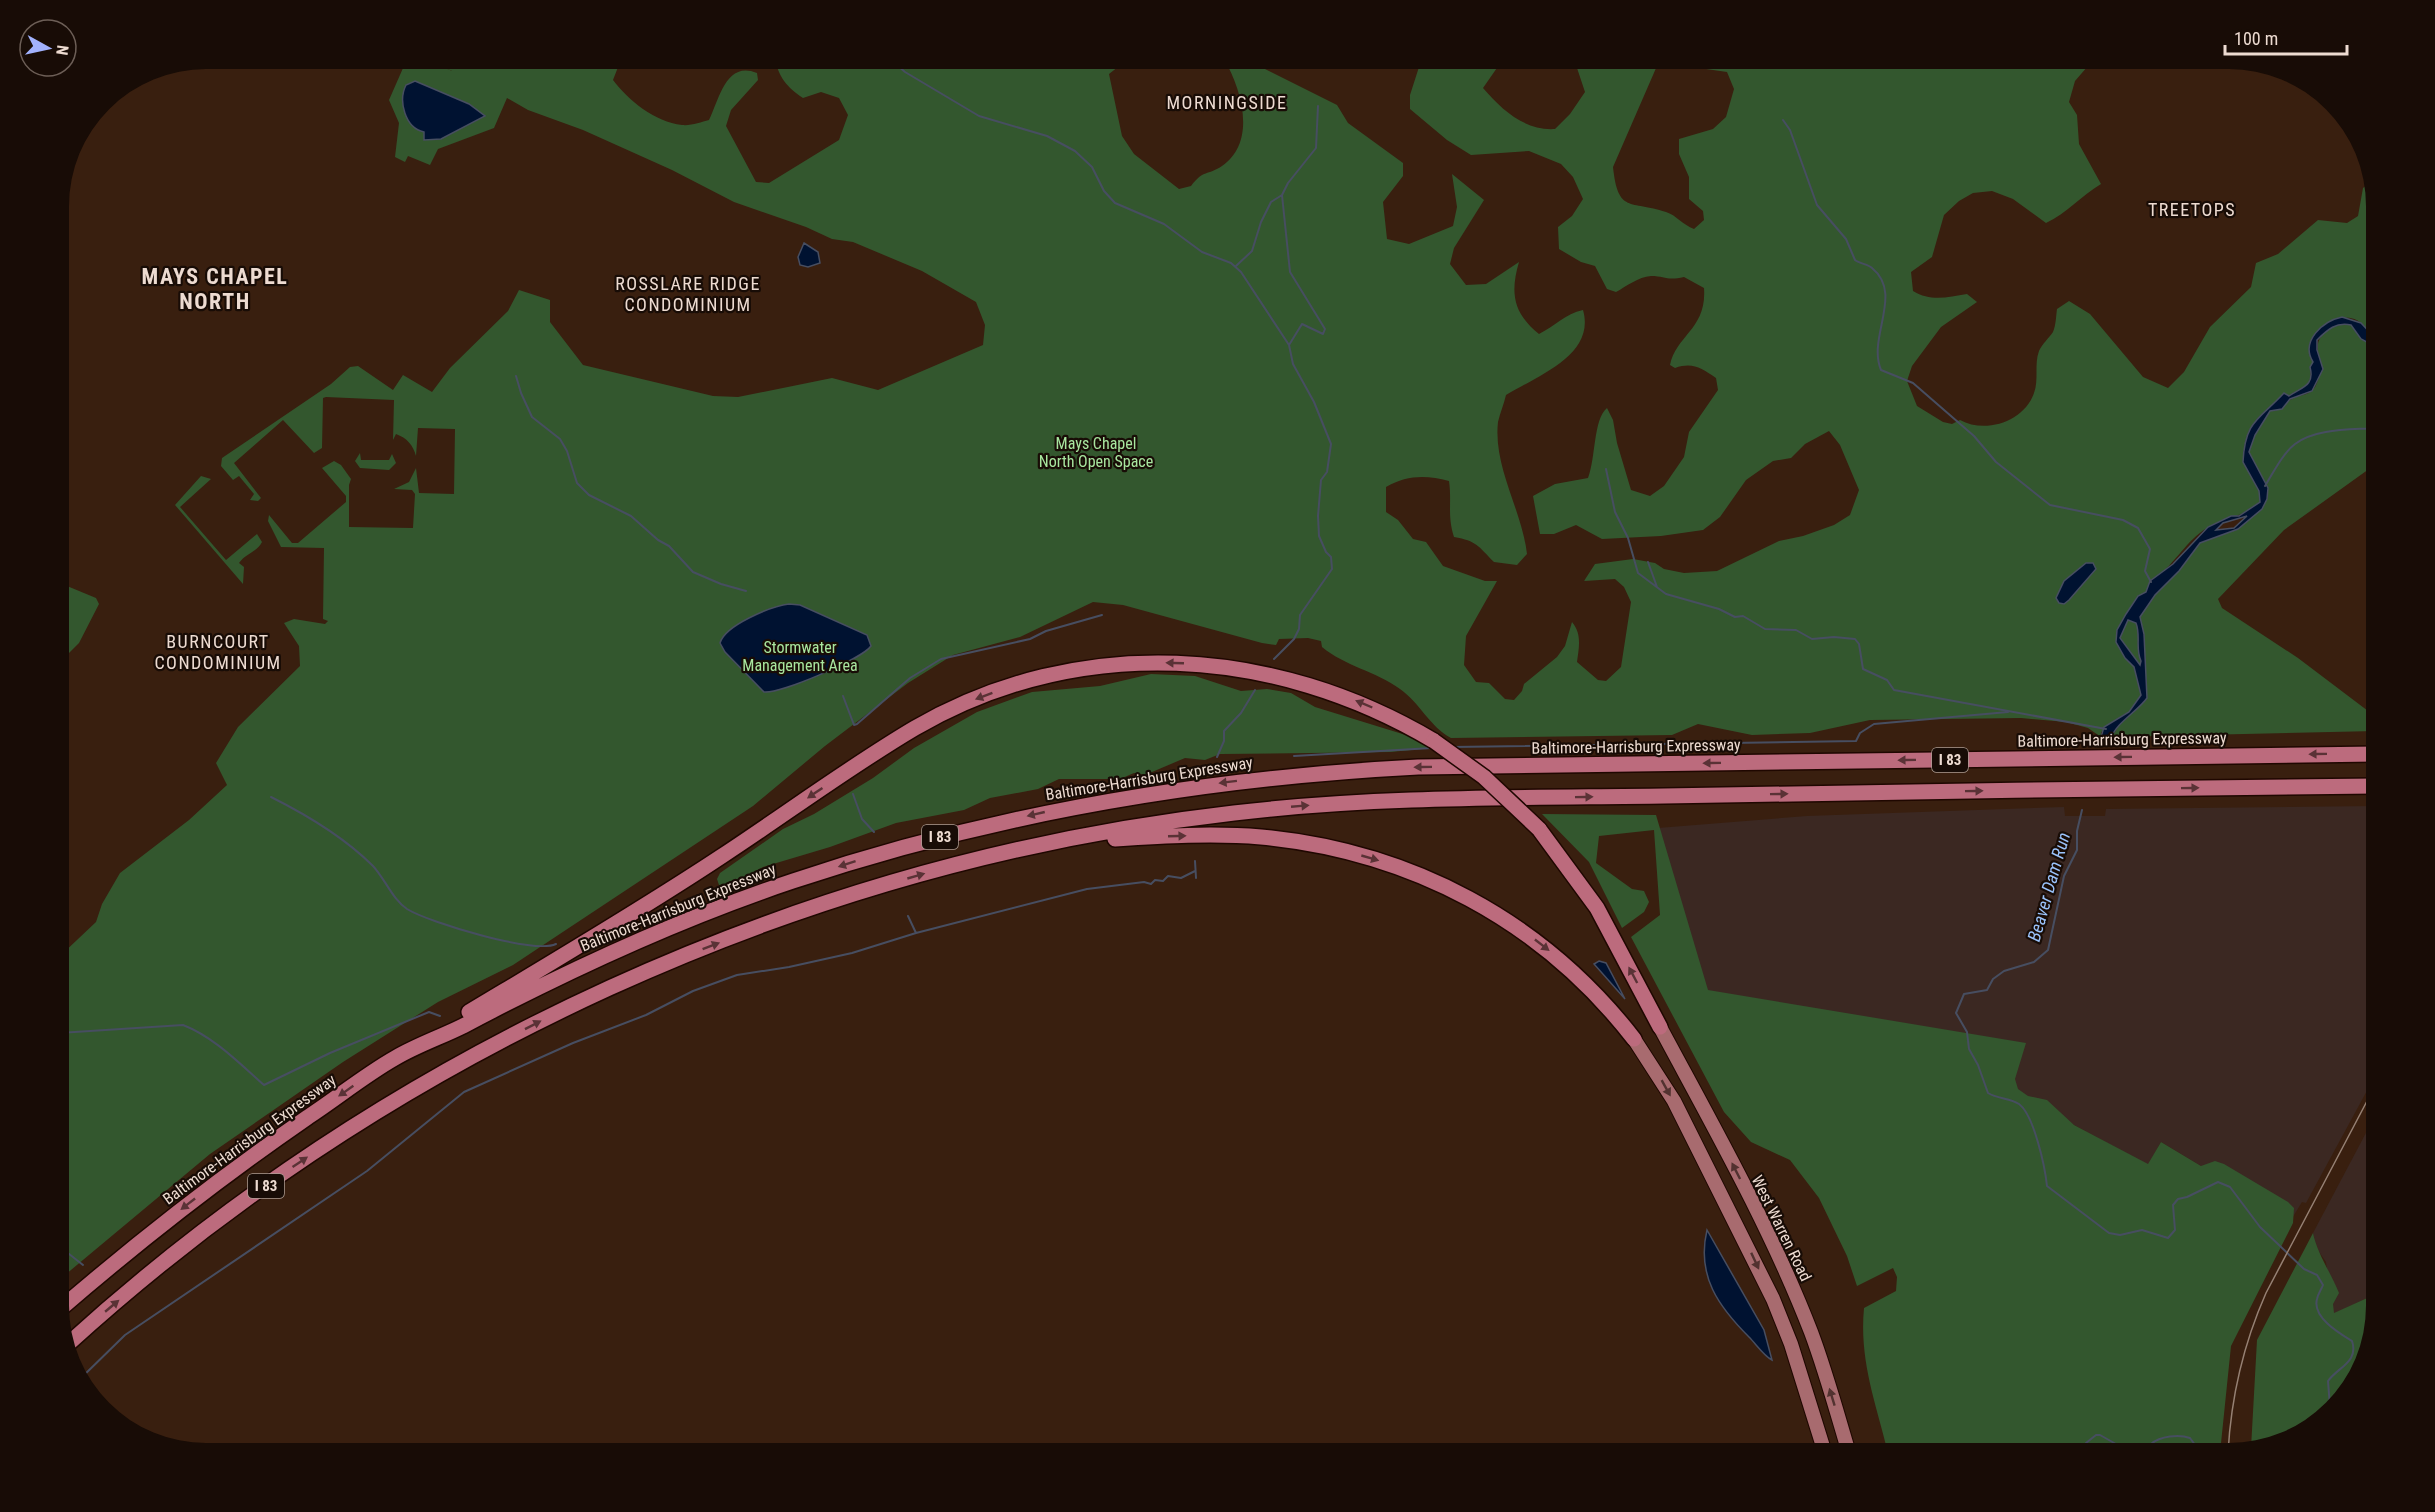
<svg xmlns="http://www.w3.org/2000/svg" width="2435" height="1512" font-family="'Roboto Condensed',sans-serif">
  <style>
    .commercial { fill: #3b2822 }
    .green { fill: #33572e }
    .water { fill: #001231; stroke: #474e61; stroke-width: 1.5; fill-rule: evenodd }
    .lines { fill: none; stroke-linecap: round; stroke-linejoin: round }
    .stream { stroke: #474e61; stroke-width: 2 }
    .primary-casing { stroke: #1f0700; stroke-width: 16 }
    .motorway-casing { stroke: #1f0700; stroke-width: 18 }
    .primary { stroke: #a86b6f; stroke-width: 14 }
    .motorway { stroke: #bc6b7d; stroke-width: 15 }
    .tram { stroke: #968174; stroke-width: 1.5 }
    .motorway-bridge-casing { stroke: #1f0700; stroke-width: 18; stroke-linecap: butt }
    .motorway-bridge { stroke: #bc6b7d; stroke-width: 15 }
    .oneway { fill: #5a3236 }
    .oneway2 { fill: #523230 }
    .labels { text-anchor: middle; stroke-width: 4.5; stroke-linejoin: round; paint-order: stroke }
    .shield { fill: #180c06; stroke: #ad9d94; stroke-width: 1.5 }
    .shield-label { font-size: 15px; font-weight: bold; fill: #eddbd1 }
    .park-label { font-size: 16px; fill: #a8e69f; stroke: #180c06 }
    .street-label { font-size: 16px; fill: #eddbd1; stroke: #180c06 }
    .neighbourhood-label { font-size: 18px; letter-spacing: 1.5px; fill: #eddbd1; stroke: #180c06 }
    .water-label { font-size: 18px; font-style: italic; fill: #9ac2fa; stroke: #180c06 }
    .district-label { font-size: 22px; font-weight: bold; letter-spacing: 1.5px; fill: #eddbd1; stroke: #180c06 }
  </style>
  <rect width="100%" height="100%" fill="#391f0f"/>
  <path class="commercial" d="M2376 806V1074L2306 1203 2302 1202 2291 1220 2161 1142 2148 1165 1991 1080 1700 1010 1658 828 1807 816 2064 807 2065 816H2105L2106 809Z
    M2376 1114V1294L2333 1314 2326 1262 2315 1246 2313 1233Z"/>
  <path class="green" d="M407 59H425L452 71 428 59H627L620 62 613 80C628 100 655 122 682 125 691 126 701 122 709 120 719 100 726 60 757 73L758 80 731 110 726 126 756 182 769 183 839 140 848 115 839 98 821 92 803 98C787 87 779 78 775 59H1128L1109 74 1122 136 1134 154 1179 189 1191 186C1204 169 1207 176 1222 166 1257 142 1242 90 1224 59H1245L1337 105 1348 123 1403 163V176L1383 202 1387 239 1409 244 1453 226 1457 207 1452 174 1484 200 1454 248 1450 264 1466 285 1486 284 1519 262C1510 293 1513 313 1539 334 1555 326 1565 314 1583 310 1596 355 1537 376 1506 395 1504 404 1500 413 1498 422 1493 467 1522 510 1527 554L1517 565 1494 562C1478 546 1477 541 1454 537 1447 515 1452 502 1449 481 1426 475 1407 475 1386 487V512L1398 520 1413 539 1426 542 1443 566 1485 581H1497L1466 636 1464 665 1476 682 1489 683 1505 699 1514 700 1522 691 1524 684 1557 657 1565 646 1572 622C1582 634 1579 647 1577 662L1598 680 1606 681 1621 667 1631 602 1624 587 1615 579 1584 581 1595 564 1633 559 1655 563 1664 569 1684 573 1717 571 1779 541 1803 536 1834 525 1850 515 1859 490 1840 445 1829 431 1805 444 1791 458 1773 461 1746 480 1720 517 1703 530 1661 536 1602 539 1576 525 1554 534H1540L1533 496 1555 484 1588 478C1596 457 1593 420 1607 408L1613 420 1617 443 1631 490 1650 496 1664 486 1684 457 1689 432 1718 390 1716 378C1701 368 1693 362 1675 368L1670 365C1676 335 1707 329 1704 288L1684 277C1667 281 1665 276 1651 276 1638 277 1627 286 1616 292L1607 289 1595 266 1581 262 1559 249 1558 227 1572 216 1583 199 1573 177 1561 164 1529 151 1471 155 1447 140 1410 109V95L1419 67 1415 59H1514L1499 65 1483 88C1502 110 1525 131 1555 129L1570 114 1585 92 1574 59H1660L1613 167C1618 214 1630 200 1666 212 1676 215 1683 225 1694 229L1704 220 1703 211 1689 199V177L1679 154V139L1713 129 1726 117 1734 89 1727 72 1692 67 1676 59H2094L2075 81 2069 102 2077 115 2079 144 2101 184C2081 196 2067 213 2046 223L2013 199 1992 191 1973 193 1959 201 1944 215 1932 257 1911 272 1913 291C1931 302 1948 297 1967 294L1977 302 1941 327 1912 366 1907 381 1917 406 1943 422 1952 424 1960 420C1985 434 2024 422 2034 393 2039 380 2034 364 2039 351 2042 344 2049 338 2053 332 2056 325 2056 316 2057 309L2069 301 2090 314 2143 377 2168 388 2184 372 2210 327 2251 287 2256 263 2278 254 2318 220 2347 223 2358 216 2363 188 2371 182 2376 197V339C2370 336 2368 330 2363 325 2352 312 2333 319 2321 327L2310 357 2313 363 2310 366C2312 390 2306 385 2288 396L2284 393C2259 420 2245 420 2243 462L2259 491 2260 502C2244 517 2224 518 2207 528 2187 540 2175 563 2157 577L2179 571 2200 543 2237 529 2262 509 2267 499 2268 488 2249 452 2255 435 2270 411 2282 409C2286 405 2288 401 2292 399 2301 394 2311 396 2316 385 2331 356 2300 346 2336 324L2351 325 2361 339 2376 347V467L2369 469 2284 530 2218 599 2222 608 2298 658 2376 717V731L2112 737 2119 725 2101 732V737L2088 728 2066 722 2021 718 1870 720 1810 733 1752 735 1698 724 1672 735 1451 738C1430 727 1420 703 1400 689 1375 671 1345 666 1322 647L1321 641 1308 638 1279 639 1276 645 1262 643 1123 605 1093 602 1020 637 953 655 908 683 825 746 753 806 513 965 438 1002 343 1062 210 1154 59 1280V957L96 922 102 904 120 873 189 820 227 785 216 763 238 727 300 666 299 646 284 623 294 619 325 624 328 621 323 619 324 548 281 547 268 521 269 515 292 543H298L346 502V496L322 468 334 461 341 465 351 479 349 485V527L413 528 415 494 412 490 394 489 409 482 416 468 419 493 454 494 455 429 418 428 416 456C413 445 407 438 396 434L393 440 394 400 326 397 323 398 322 448 314 453 283 420 234 463 261 498 258 501 250 500 254 494 239 476 233 480 221 466 222 458 331 384 350 367 358 366 393 390 403 375 432 392 450 368 508 311 519 290 550 300V322L583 365 713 396 738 397 832 378 878 390 983 345 985 325 976 302 922 271 853 242 832 239 806 227 734 202 672 170 583 130 528 110 507 98 494 128 438 149 430 165 408 156 405 162 395 157 399 123 389 100Z
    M360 453 361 460H389L392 454 396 463 389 470 360 468 355 461Z
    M201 476 211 479 180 507 226 560 257 534 262 542C257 552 246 553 239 563L244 567 243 584 175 505Z
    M59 558 67 586 96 598 99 604 79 643 59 663Z
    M1151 674 1195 676 1241 691 1267 689 1291 693 1315 707 1409 736 1433 748 1390 752 1220 754 1205 760 1185 758 1145 775 1134 773 1120 779H1059L1038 789 990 798 964 810 896 823 830 847 763 867 732 884 719 885 717 879 720 873 783 829 814 814 873 778 914 748 977 712 1032 692 1100 686Z
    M1542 814 1656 815 1708 990 2026 1043 2015 1079 2018 1089 2028 1096 2047 1100 2074 1125 2148 1164 2161 1142 2201 1166 2215 1161 2224 1164 2288 1202 2294 1208 2293 1223 2231 1346 2220 1453H1888C1876 1403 1859 1361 1864 1308L1896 1291 1897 1277 1893 1268 1857 1286 1847 1256 1819 1198 1790 1160 1751 1142 1724 1112 1631 937 1660 915 1654 830 1599 836 1596 863 1632 889 1644 891 1649 902 1644 912 1622 928 1589 862Z
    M2313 1233C2317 1253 2331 1273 2339 1293L2333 1304 2334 1313 2376 1294V1306L2357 1380 2303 1434 2251 1448 2257 1340Z"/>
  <path class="water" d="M415 81 469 104 485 116 441 139 424 140V132C405 128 398 101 406 85Z
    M804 243 818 252 820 263 808 267 800 265 798 257Z
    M2342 317 2361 323 2376 339V347L2361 339 2351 325C2336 322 2328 329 2317 340V350L2323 369 2312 391 2290 399 2282 409 2270 411 2255 435 2249 452 2268 488 2267 499 2262 509 2238 529 2200 543 2179 571 2155 595 2140 617 2144 634 2147 698C2138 711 2115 724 2112 737H2101L2104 727 2129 712 2141 695 2134 667 2125 658 2116 642 2117 630 2126 614 2138 596 2146 592 2150 581 2173 564 2208 527 2231 516H2239L2260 502 2259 491 2243 462C2245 420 2259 420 2284 393L2289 396C2302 387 2315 386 2310 367L2313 362C2300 341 2323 321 2342 317ZM2247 516 2234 528 2216 530 2223 523ZM2128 620 2136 623C2141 636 2135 649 2141 661L2140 665 2120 638Z
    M2086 563H2093L2096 569 2069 600 2064 604 2059 603 2056 598 2064 581Z
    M789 604 800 605 867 635 871 646C862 659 780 694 764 692L725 652 720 643C725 625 772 606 789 604Z
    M1599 961 1606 963 1625 999 1594 964Z
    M1707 1230 1764 1330 1772 1360C1764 1356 1756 1344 1749 1337 1719 1307 1696 1276 1707 1230Z"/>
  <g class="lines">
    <path class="stream" d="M890 59 905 72 979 116 1047 136 1075 151 1092 167 1104 191 1115 203 1164 224 1202 252 1231 263 1241 272 1289 345 1293 364 1314 402 1331 444 1327 472 1321 480 1318 516 1319 536 1326 552 1331 557 1332 569 1300 615 1299 629 1294 639 1274 659
      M1783 120 1790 130 1817 205 1846 239 1855 260C1860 264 1868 264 1872 268 1904 294 1867 337 1881 370L1913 383 1974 436 1996 462 2050 505 2123 520 2138 528 2150 549 2145 571 2151 582
      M1282 195 1290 272 1325 329 1323 334 1302 324 1289 345
      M1236 266 1252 251 1261 222 1271 202 1282 195 1288 183 1316 148 1318 106
      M516 376 521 393 532 417 560 439 567 451 577 483 589 495 631 516 658 540 669 546 693 572 721 584 746 591
      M1606 469 1615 512 1628 538 1638 573 1666 594 1719 609 1735 617 1743 616 1765 629 1796 630 1812 639 1834 637 1855 639 1859 644 1863 669 1887 680 1894 690 2106 729
      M2265 486C2273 473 2283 453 2295 444 2316 428 2351 430 2376 428
      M1648 562 1657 587
      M843 696 854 725 857 724 910 678 941 659 1030 639 1046 631 1102 615
      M1452 747 1856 741 1860 733 1874 724 2008 712
      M1294 756 1432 748
      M1217 757 1224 741V731L1241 713 1255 690
      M853 794 862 819 874 832
      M271 797C307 815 345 838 373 866 385 879 393 900 407 909 430 923 534 954 556 944
      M2082 810 2077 831V850L2064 876 2048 950 2034 962 2004 971 1993 979 1987 990 1964 994 1956 1013 1967 1032 1969 1049 1978 1065 1988 1093C1998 1099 2010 1098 2019 1104 2034 1115 2045 1167 2047 1186L2109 1233 2120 1235 2142 1230 2168 1238 2175 1230 2173 1205 2178 1199 2187 1197 2218 1182 2230 1187 2260 1227 2304 1269 2317 1275 2323 1285C2321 1290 2318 1294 2317 1299 2312 1317 2339 1333 2352 1341 2359 1362 2338 1367 2328 1381L2330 1407
      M1195 861 1196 878
      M908 916 916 933 1087 889 1144 882 1151 884 1155 880 1163 881 1168 876 1181 878 1195 871
      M59 1033 183 1025C214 1037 239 1063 264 1085L330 1053 429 1012 440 1016
      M59 1246 83 1265
      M79 1380 125 1335 367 1171 464 1092 573 1043 646 1015 693 991 737 975 789 967 852 953 916 933
      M2017 1453 2032 1449 2045 1453
      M2086 1453V1443L2096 1435H2100L2123 1448 2140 1453
      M2140 1453C2146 1452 2146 1449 2151 1444 2160 1436 2179 1434 2190 1438L2201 1453"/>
    <g class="primary-casing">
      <path id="primary" d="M1660 1027C1713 1126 1770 1226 1811 1332 1826 1372 1837 1413 1849 1453
        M1634 1039 1674 1101 1773 1299 1791 1344 1825 1453"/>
    </g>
    <g class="motorway-casing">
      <path id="motorway" d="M1539 829 1597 908 1660 1027
        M1115 839C1163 836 1213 833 1261 837 1410 851 1542 920 1634 1039
        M469 1012C554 961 639 911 722 856 786 814 849 767 915 728 1080 633 1274 646 1434 741
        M59 1310C139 1241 221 1177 308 1117 337 1098 365 1075 395 1058 417 1045 441 1037 463 1026 569 970 679 919 793 881 996 813 1205 778 1418 767L2376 754
        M68 1344C388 1053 804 862 1234 813 1377 796 1520 798 1664 796 1901 791 2139 789 2376 786"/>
    </g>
    <use href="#primary" class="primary"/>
    <use href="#motorway" class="motorway"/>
    <path class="tram" d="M2228 1453C2231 1397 2243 1345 2266 1293L2376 1084"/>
    <g class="motorway-bridge-casing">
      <path id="motorway-bridge" d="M1434 741 1484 777 1539 829"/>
    </g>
    <use href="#motorway-bridge" class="motorway-bridge"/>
  </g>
  <defs><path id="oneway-solid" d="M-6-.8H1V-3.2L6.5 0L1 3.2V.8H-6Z" transform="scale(1.5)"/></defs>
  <g class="oneway">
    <use href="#oneway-solid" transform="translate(1175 663) rotate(-178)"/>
    <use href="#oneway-solid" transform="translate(984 696) rotate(159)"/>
    <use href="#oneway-solid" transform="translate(1364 704) rotate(-157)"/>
    <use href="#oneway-solid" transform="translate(2318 754) rotate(179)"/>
    <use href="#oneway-solid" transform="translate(2123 757) rotate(179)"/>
    <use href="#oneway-solid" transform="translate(1907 760) rotate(179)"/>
    <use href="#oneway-solid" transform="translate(1712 763) rotate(179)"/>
    <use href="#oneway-solid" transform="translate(1423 767) rotate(179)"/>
    <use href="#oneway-solid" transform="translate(1228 782) rotate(173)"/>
    <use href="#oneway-solid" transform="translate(2190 788) rotate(-1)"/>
    <use href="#oneway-solid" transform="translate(1974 791) rotate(-1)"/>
    <use href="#oneway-solid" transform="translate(815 793) rotate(146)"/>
    <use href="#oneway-solid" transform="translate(1779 794) rotate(-1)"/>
    <use href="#oneway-solid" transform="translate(1584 797) rotate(-1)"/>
    <use href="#oneway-solid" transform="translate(1300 806) rotate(-5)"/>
    <use href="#oneway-solid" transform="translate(1036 814) rotate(167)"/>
    <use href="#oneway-solid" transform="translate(1177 836) rotate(-2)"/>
    <use href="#oneway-solid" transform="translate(1370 858) rotate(16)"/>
    <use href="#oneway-solid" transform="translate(847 864) rotate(162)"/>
    <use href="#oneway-solid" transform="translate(916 876) rotate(-16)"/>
    <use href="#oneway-solid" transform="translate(1542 945) rotate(38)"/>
    <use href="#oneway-solid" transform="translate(711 946) rotate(-21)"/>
    <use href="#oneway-solid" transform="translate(1633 975) rotate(-118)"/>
    <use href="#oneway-solid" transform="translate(533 1025) rotate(-27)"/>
    <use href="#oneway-solid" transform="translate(346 1091) rotate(145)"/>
    <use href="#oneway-solid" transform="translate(300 1162) rotate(-34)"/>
    <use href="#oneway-solid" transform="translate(188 1204) rotate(142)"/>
    <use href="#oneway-solid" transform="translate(112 1306) rotate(-40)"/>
  </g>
  <g class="oneway2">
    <use href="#oneway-solid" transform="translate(1666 1088) rotate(61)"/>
    <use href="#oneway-solid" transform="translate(1736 1171) rotate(-117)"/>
    <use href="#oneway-solid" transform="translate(1755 1261) rotate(65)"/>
    <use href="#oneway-solid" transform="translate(1832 1397) rotate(-107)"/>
  </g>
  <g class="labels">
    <g class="shield">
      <rect x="1932" y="748" width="36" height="24" rx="4.5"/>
      <rect x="922" y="825" width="36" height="24" rx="4.5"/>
      <rect x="248" y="1174" width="36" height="24" rx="4.5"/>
    </g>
    <g class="shield-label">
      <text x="1950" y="765">I 83</text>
      <text x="940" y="842">I 83</text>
      <text x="266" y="1191">I 83</text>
    </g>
    <g class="park-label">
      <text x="1096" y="449">Mays Chapel<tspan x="1096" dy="18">North Open Space</tspan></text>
      <text x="800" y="653">Stormwater<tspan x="800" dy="18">Management Area</tspan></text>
    </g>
    <g class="street-label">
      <text transform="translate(2122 739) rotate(-1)" y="6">Baltimore-Harrisburg Expressway</text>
      <text transform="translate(1636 746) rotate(-1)" y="6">Baltimore-Harrisburg Expressway</text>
      <text transform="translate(1149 778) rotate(-9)" y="6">Baltimore-Harrisburg Expressway</text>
      <text transform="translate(678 907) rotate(-22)" y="6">Baltimore-Harrisburg Expressway</text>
      <text transform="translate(249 1139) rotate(-36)" y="6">Baltimore-Harrisburg Expressway</text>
      <text transform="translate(1782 1228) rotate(64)" y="6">West Warren Road</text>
    </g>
    <g class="neighbourhood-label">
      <text x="1227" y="109">MORNINGSIDE</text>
      <text x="2192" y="216">TREETOPS</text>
      <text x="688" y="290">ROSSLARE RIDGE<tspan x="688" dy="21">CONDOMINIUM</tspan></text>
      <text x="218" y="648">BURNCOURT<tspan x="218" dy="21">CONDOMINIUM</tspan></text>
    </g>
    <g class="water-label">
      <text transform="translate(2049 887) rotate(-74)" y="6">Beaver Dam Run</text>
    </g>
    <g class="district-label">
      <text x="215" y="284">MAYS CHAPEL<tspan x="215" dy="25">NORTH</tspan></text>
    </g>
  </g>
  <path d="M0 0H2435V1512H0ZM206 69H2229A137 137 0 0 1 2366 206V1306A137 137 0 0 1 2229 1443H206A137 137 0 0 1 69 1306V206A137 137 0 0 1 206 69Z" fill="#180c06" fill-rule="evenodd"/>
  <g transform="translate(48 48) rotate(98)"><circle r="28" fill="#180c06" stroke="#6d5f57" stroke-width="1.5"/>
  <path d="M0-4.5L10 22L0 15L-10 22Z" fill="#a2b2fd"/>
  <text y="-9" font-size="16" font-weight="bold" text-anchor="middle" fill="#eddbd1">N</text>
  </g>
  <path d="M2225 45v9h122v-9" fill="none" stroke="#eddbd1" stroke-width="3"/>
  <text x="2234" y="45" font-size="18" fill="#eddbd1" stroke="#180c06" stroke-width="4.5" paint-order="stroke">100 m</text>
</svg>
